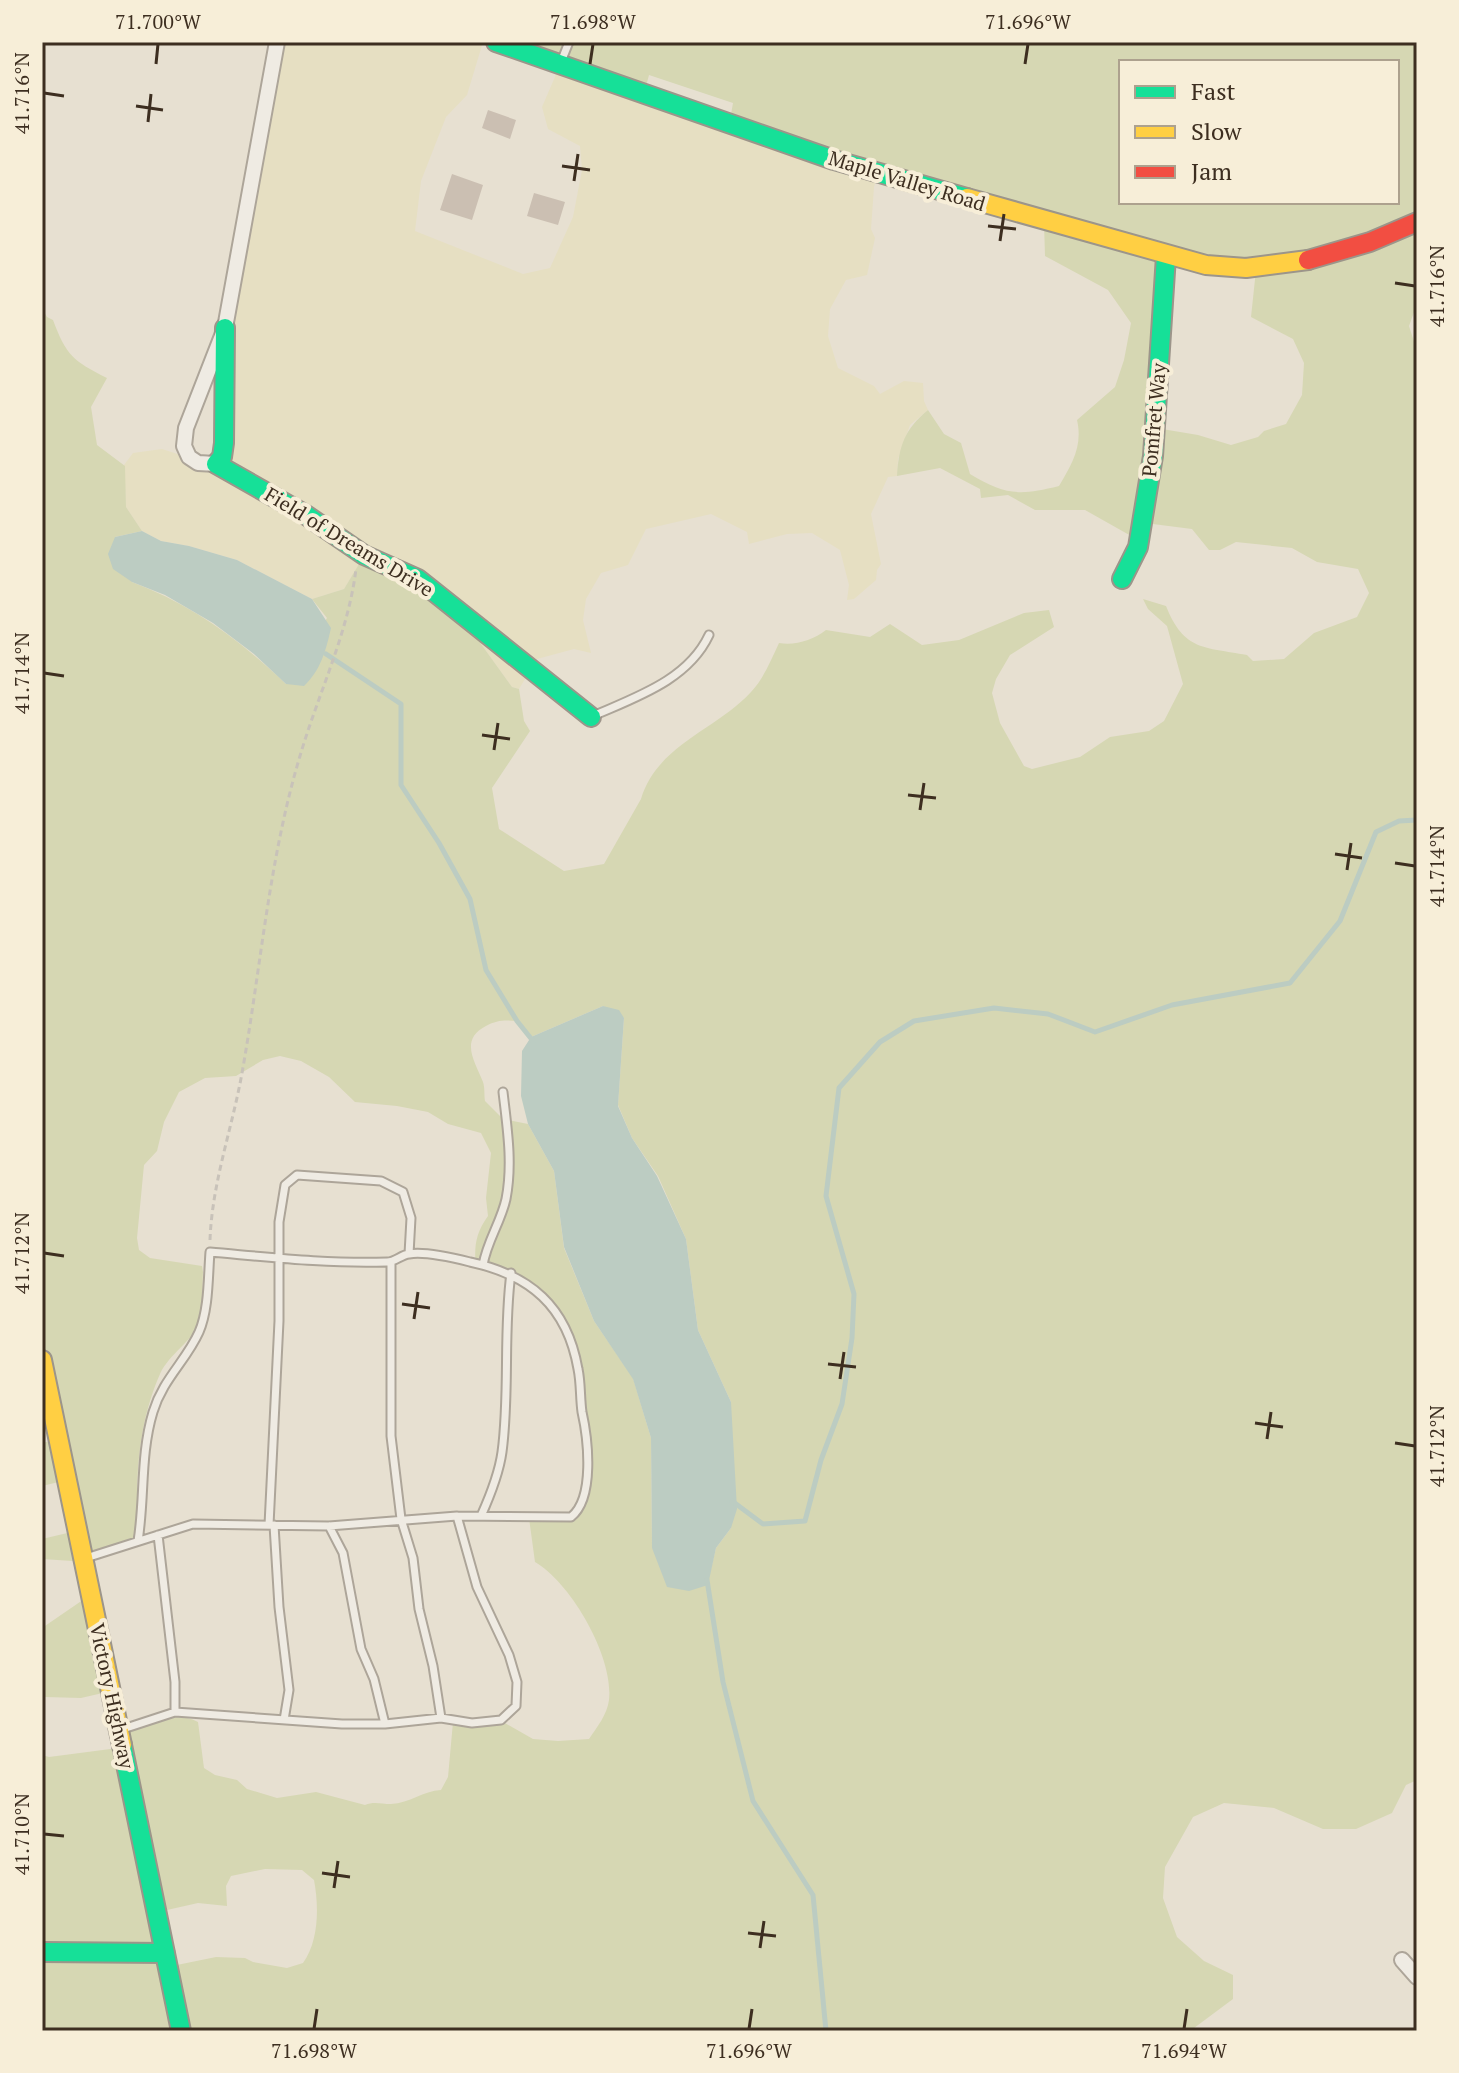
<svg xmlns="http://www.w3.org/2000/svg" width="1459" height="2073" font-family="'PT Serif',serif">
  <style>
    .farmland { fill: #e6dfc2 }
    .green { fill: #d6d7b3; fill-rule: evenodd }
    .water { fill: #bcccc2 }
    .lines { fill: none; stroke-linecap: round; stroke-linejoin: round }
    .stream { stroke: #bcccc2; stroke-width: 5 }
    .building { fill: #cbbfb2 }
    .lane-casing { stroke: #ada599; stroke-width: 11 }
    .street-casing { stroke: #ada599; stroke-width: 18 }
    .fast-casing { stroke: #9c958a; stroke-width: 22 }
    .slow-casing { stroke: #9c958a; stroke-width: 22 }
    .jam-casing { stroke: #9c958a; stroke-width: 22 }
    .path { stroke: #c8c2b9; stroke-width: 3; stroke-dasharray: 6 4; stroke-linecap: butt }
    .lane { stroke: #efebe3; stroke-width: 7 }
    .street { stroke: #efebe3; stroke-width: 14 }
    .fast { stroke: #16e098; stroke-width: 18 }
    .slow { stroke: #ffcf43; stroke-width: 18 }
    .jam { stroke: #f24e42; stroke-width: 18 }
    .ticks { fill: none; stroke: #3d2e20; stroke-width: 3 }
    .labels { text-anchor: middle; stroke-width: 8; stroke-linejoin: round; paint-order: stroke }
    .street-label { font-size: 20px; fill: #3d2e20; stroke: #f7eed8 }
    .neatline { fill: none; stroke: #3d2e20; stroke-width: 3 }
    .ticks-label { font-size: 20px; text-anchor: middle; fill: #3d2e20 }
  </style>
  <rect width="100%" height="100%" fill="#e7e0d1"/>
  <path class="farmland" d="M280 42H483L467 95 446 117 421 181 415 231 523 274 550 268 573 217 582 170 580 146 548 129 542 107 561 63 878 172 874 187 871 229 875 238 867 275 846 280 830 309 828 336 838 368 874 386 880 394 904 381 923 383 924 401 928 410 910 425 898 459 897 476 888 477 871 514 881 564 877 570 876 580 854 599 847 600 849 585 840 550 812 533 787 534 749 544 747 532 711 514 646 529 628 565 601 573 586 599 583 620 591 653 574 649 537 659 519 689 512 687 476 637 365 554 344 589 312 599 237 560 189 546 161 541 142 531 126 507 124 465 133 453 162 449 199 461 215 453 227 354Z"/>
  <path class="green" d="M500 42H1417V304L1409 326 1417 351V1780L1406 1785 1392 1813 1356 1829H1323L1274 1808 1224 1803 1193 1817 1165 1867 1163 1898 1177 1937 1204 1961 1233 1975V1999L1190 2031H42V1755L49 1757 118 1748 124 1728C147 1722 175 1710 198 1722L204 1768 215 1775 237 1780 247 1789 277 1798 316 1792 365 1805C374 1801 381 1804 391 1804 410 1803 423 1791 441 1790L448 1777 453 1722H503L533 1739 558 1741 589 1739C597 1727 607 1715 609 1700 614 1657 571 1583 535 1562L529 1518 566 1520 578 1512C594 1459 585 1319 535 1285 518 1273 496 1272 476 1269 474 1247 475 1234 488 1216L486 1198 491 1153 481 1133 448 1124 428 1112 397 1106 355 1102 329 1077 301 1061 280 1056 263 1060 236 1076 205 1078 179 1092 164 1122 157 1151 144 1165 137 1238 139 1250 150 1258 202 1266 203 1272C202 1287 204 1307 200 1321 193 1341 169 1354 160 1374 138 1423 134 1485 139 1538L88 1562 42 1559V1539L80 1530 67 1480 42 1486V1443L59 1439 42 1386V308L47 317 53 320C66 355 73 361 107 378L91 407 97 445 125 466 126 507 142 531 115 537 132 582C191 604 240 640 286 684L327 618 312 599 344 589 365 554 425 585 476 637 512 687 519 689 524 721 530 731 492 788 499 829 564 871 604 864 641 799C657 745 716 730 751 692 764 678 771 660 779 643 795 646 813 640 826 630L870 637 890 624 922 645 959 640 1024 613 1049 610 1054 627 1010 655 996 679 992 693 1000 723 1024 766 1032 769 1080 757 1110 737 1149 731 1164 721 1183 684 1167 626 1148 609 1143 599 1166 606C1184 651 1204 647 1247 655L1253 661 1284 659 1314 633 1357 617 1369 593 1358 569 1317 562 1292 548 1236 542 1220 550H1209L1192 529 1145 523 1140 541 1085 510H1035L1008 495 981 498 980 489 940 468 897 476C899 445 905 429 928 410L944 434 961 443 970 474C1005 495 1019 496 1059 486 1072 464 1083 446 1077 420L1115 387 1124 360 1131 323 1108 290 1045 256 1044 223 730 120 733 103 649 75 645 90ZM1121 62H1397V202H1121ZM1168 256 1256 270 1251 317 1293 339 1304 363 1302 395 1286 424 1264 431 1258 437 1231 445 1198 435 1156 428ZM603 1006 624 1018 618 1105 632 1138 658 1176 686 1239 698 1330 731 1402V1528L716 1548 707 1585 652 1548 651 1438 633 1378 594 1321 564 1248 554 1171 528 1124 503 1119 485 1101C484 1095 485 1088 483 1082 475 1061 459 1040 486 1026 497 1020 504 1020 517 1021L531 1037ZM265 1869 302 1870 314 1880C319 1906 319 1941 303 1963L287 1968 253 1962 245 1958 216 1957 172 1966 167 1910 198 1903 227 1906 226 1886 231 1876Z
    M93 1593 107 1692 81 1698 45 1697 42 1628Z"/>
  <path class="water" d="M142 531 161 541 189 546 237 560 312 599 331 628C326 650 321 670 304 686L286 684 254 654 213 623 165 595 132 582 113 569 108 554 115 537Z
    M603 1006 619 1010 624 1018 618 1106 632 1138 657 1176 686 1239 698 1330 731 1402 737 1509 731 1528 716 1548 708 1585 689 1591 667 1587 652 1548 651 1438 633 1379 594 1321 564 1247 554 1171 528 1124 521 1096 522 1051 531 1037Z"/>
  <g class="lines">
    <path class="stream" d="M326 654 401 704V785L439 843 470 899 486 970 517 1021 533 1041
      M732 1501 763 1524 805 1521 821 1460 842 1404 852 1338 854 1294 826 1196 839 1088 880 1042 914 1021 994 1008 1048 1014 1095 1032 1172 1005 1290 983 1340 921 1376 832 1399 821 1417 820
      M707 1580 723 1682 753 1801 813 1895 826 2031"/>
  </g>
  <path class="building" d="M488 110 516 120 510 139 482 128Z
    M452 174 483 185 472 220 440 210Z
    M534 193 565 202 558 225 527 216Z"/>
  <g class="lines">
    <g class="lane-casing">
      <path id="lane" d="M561 62 569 42
        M593 716C636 697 688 680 709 635
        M391 1262V1436L401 1519 413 1558 419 1609 433 1666 441 1718
        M483 1265C487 1241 501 1222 506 1199 513 1163 507 1127 503 1092
        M481 1516C490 1496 499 1474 502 1452 510 1393 503 1332 511 1273
        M269 1525 279 1321V1222L285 1185 297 1175 381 1181 403 1192 411 1218 409 1254
        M274 1525 279 1607 289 1690 284 1720
        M329 1526 343 1553 361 1649 374 1679 385 1724
        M158 1535 175 1682V1712
        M86 1558 193 1524 329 1526 457 1516
        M123 1729 175 1712 342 1724H385L441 1718 472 1723 501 1720 516 1706 517 1682 509 1655 477 1587 457 1516 571 1517C595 1498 588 1439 582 1412 580 1398 581 1383 578 1369 567 1306 530 1275 470 1262 454 1258 425 1251 409 1254 401 1255 395 1262 387 1262 328 1264 268 1257 210 1252 208 1277 209 1309 199 1332 186 1361 163 1379 153 1412 140 1455 145 1498 138 1541"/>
    </g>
    <g class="street-casing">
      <path id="street" d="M216 464 198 463 189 457 184 446 186 428 225 328 277 42
        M1402 1960 1417 1977"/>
    </g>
    <g class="fast-casing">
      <path id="fast" d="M496 42 834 160 967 198
        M225 328 224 443 222 457 216 464 306 515 364 555 418 579 591 717
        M1122 579 1138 547 1153 456 1166 256
        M122 1745 181 2031
        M42 1952 165 1953"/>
    </g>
    <g class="slow-casing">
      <path id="slow" d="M967 198 1206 265 1246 268 1308 260
        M42 1360 122 1745"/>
    </g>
    <g class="jam-casing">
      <path id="jam" d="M1308 260 1370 242 1417 222"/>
    </g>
    <path class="path" d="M210 1240C212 1183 232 1129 242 1073 261 967 269 859 300 756 318 694 348 634 356 569"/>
    <use href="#lane" class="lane"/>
    <use href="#street" class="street"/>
    <use href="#fast" class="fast"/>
    <use href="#slow" class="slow"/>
    <use href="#jam" class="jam"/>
  </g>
  <path class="ticks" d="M156 64 158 44M590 64 593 44M1025 64 1028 44M44 93 64 96M136 106 163 110M148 122 151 94M562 166 590 170M574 181 578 154M988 226 1016 229M1000 241 1004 214M1395 283 1415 286M44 673 64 676M482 735 510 739M494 750 498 723M908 795 936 798M920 810 924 783M1335 854 1362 858M1395 863 1415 866M1347 870 1351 843M44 1253 64 1256M402 1304 430 1308M414 1319 418 1292M828 1364 856 1367M840 1379 844 1352M1255 1423 1283 1427M1267 1439 1271 1412M1395 1443 1415 1446M44 1834 64 1836M322 1873 350 1877M334 1888 338 1861M748 1933 776 1936M760 1948 764 1921M314 2029 317 2009M749 2029 752 2009M1184 2029 1187 2009"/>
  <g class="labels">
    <g class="street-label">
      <text transform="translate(907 181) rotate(17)" y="7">Maple Valley Road</text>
      <text transform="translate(1154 420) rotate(-85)" y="7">Pomfret Way</text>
      <text transform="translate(349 542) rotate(31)" y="7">Field of Dreams Drive</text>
      <text transform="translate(112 1696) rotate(78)" y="7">Victory Highway</text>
    </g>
  </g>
  <rect width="1459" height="2073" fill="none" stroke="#f7eed8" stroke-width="88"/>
  <rect x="1119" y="60" width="280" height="144" fill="#f7eed8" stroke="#ada18e" stroke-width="2"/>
  <rect x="1135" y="86" width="40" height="12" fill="#16e098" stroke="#ada18e" stroke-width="2"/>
  <text x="1191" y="100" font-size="24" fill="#3d2e20">Fast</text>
  <rect x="1135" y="126" width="40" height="12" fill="#ffcf43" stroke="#ada18e" stroke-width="2"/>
  <text x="1191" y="140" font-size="24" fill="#3d2e20">Slow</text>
  <rect x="1135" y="166" width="40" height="12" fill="#f24e42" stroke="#ada18e" stroke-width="2"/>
  <text x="1191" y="180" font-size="24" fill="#3d2e20">Jam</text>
  <rect x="44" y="44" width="1371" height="1985" class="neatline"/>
  <g class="ticks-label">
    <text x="158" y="29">71.700°W</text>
    <text x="593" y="29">71.698°W</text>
    <text x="1028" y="29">71.696°W</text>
    <text transform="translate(22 93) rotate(-90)" y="7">41.716°N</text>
    <text transform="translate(1437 286) rotate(-90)" y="7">41.716°N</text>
    <text transform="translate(22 673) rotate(-90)" y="7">41.714°N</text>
    <text transform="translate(1437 866) rotate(-90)" y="7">41.714°N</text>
    <text transform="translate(22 1253) rotate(-90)" y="7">41.712°N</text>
    <text transform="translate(1437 1446) rotate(-90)" y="7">41.712°N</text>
    <text transform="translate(22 1834) rotate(-90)" y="7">41.710°N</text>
    <text x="314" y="2058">71.698°W</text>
    <text x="749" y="2058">71.696°W</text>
    <text x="1184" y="2058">71.694°W</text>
  </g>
</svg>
